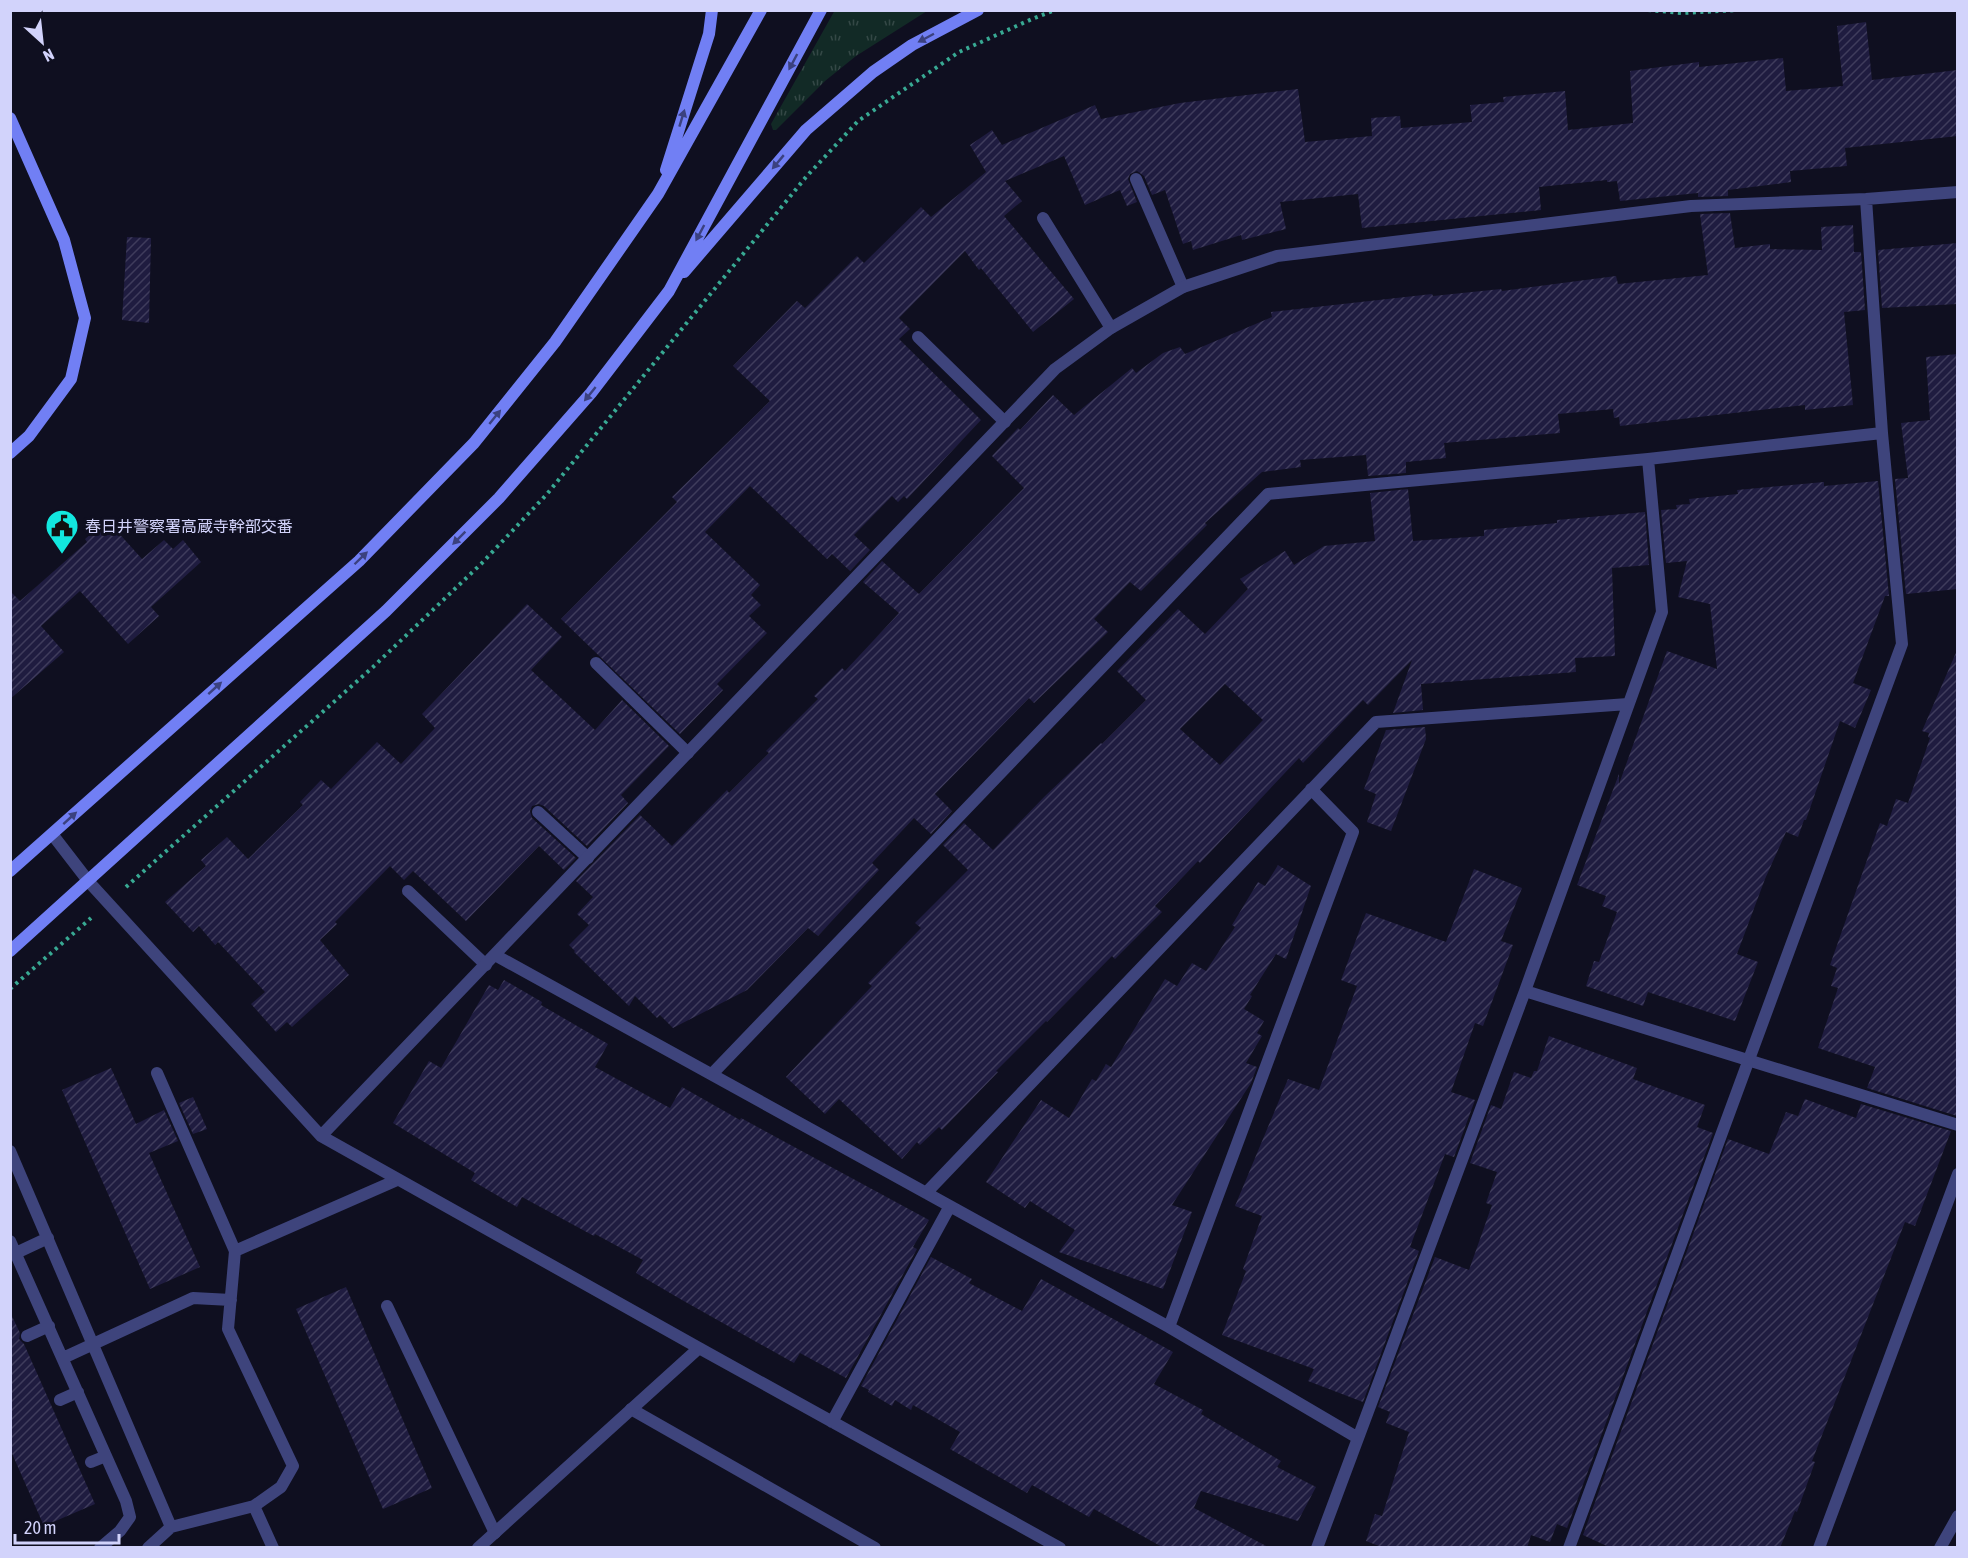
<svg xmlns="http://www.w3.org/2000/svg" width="1968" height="1558" font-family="'Asap Condensed','Noto Sans JP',sans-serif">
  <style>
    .grass { fill: url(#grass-tufts) }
    .building { fill: url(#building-hatch); fill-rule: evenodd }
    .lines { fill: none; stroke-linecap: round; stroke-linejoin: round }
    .path { stroke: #38a993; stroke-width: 4; stroke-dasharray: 3 4.5; stroke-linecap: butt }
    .lane { stroke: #3e447c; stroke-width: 12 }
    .street { stroke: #3e447c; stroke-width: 12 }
    .secondary { stroke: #717ff4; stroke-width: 12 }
    .oneway { fill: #3b417f }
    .labels { text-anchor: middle; stroke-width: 6; stroke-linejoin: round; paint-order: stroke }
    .poi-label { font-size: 16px; fill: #d2d3fb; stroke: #0f0f20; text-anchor: start }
  </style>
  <defs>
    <pattern id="grass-tufts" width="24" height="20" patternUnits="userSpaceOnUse" patternTransform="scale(1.5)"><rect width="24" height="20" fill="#122a26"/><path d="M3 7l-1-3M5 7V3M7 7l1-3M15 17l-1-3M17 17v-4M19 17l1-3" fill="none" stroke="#344846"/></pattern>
    <pattern id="building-hatch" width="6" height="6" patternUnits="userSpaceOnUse" patternTransform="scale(1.5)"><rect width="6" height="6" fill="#1f1c40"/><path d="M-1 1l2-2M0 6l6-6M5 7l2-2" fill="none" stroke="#3f3c5c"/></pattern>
  </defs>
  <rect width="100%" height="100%" fill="#0f0f20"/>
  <path class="grass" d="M835 10 927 11 856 56 825 81 776 130H773L771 124Z"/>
  <path class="building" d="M1866 22 1872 80 1958 70V136L1845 148 1847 166 1790 171 1791 182 1728 190V196L1698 197V193L1620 201 1617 181 1607 182V180L1539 187 1541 210 1362 228 1358 194 1280 202 1286 229 1242 240 1241 235 1193 250 1191 241 1183 244 1165 190 1152 195 1144 176 1137 171 1130 174 1128 179 1137 202 1127 206 1120 190 1085 205 1064 156 1005 181 1022 201 1004 216 1074 299 1033 332 981 268 979 270 965 251 899 318 910 329 899 339 981 420 907 499 904 496 898 502 892 496 854 535 870 550 850 571 832 554 827 559 750 486 705 532 760 585 751 595 761 605 749 616 767 633 717 684 723 690 680 734 561 619 677 502 672 497 770 401 733 366 797 301 805 308 857 256 864 263 921 207 931 217 986 172 970 145 992 130 1002 145 1095 105 1101 119 1180 103 1298 89 1305 142 1372 136 1371 118 1400 116 1401 128 1472 122 1470 105 1504 102 1503 97 1565 91 1568 130 1633 123 1630 71 1699 62V67L1783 58 1786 91 1843 86 1837 26Z
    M1730 213 1735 248 1770 244V249L1822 250 1821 227 1853 225 1854 252H1861L1865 310 1844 312 1853 405 1805 410V405L1620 426 1619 417 1614 418 1613 409 1558 414 1560 433 1444 443 1446 458 1406 462V473L1368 476 1366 455 1300 460 1301 467 1262 472 1205 523 1207 525 1141 591 1130 582 1094 619 1108 632 1034 703 1029 698 935 794 952 811 931 834 914 818 872 863 879 870 818 936 808 928 747 990 673 1028 660 1015 657 1018 635 996 629 1006 574 952 575 951 569 945 589 925 577 914 593 897 576 881 640 815 672 846 727 790 729 793 769 753 766 751 818 699 814 696 842 668 845 671 899 613 863 582 882 561 919 594 1024 488 992 456 1018 428 1020 430 1053 395 1074 415 1132 368 1136 373 1163 353 1180 347 1185 354 1272 317 1271 312 1432 294 1433 296 1501 289 1502 291 1616 276 1618 284 1708 275 1700 214Z
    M127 237 151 238 149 323 122 320Z
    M1958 243V304L1882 308 1878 250Z
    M1958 354V589L1906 594 1895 479 1908 478 1901 423 1930 420 1926 357Z
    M1878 481 1889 596H1885L1853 683 1871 690 1855 728 1840 721 1806 820H1804L1798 837 1786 832 1765 879 1737 954 1758 962 1735 1021 1648 992 1643 1006 1586 986 1594 961 1599 962 1617 912 1602 906 1606 896 1577 885 1619 774V784L1667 651 1717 669 1710 604 1678 597 1687 561 1666 563 1661 510 1677 509 1676 505 1690 504 1689 499 1738 494 1737 490 1824 482V486Z
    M1408 489 1413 541 1484 536V530L1557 523V520L1645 512 1649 565 1612 568 1615 656 1575 658 1576 672 1421 684 1423 710 1393 713 1412 660 1368 705 1363 700 1303 763 1299 758 1200 863 1198 861 1155 906 1162 912 1115 959 1112 956 1047 1022 1046 1021 996 1071 998 1072 942 1130 939 1127 920 1145 917 1142 902 1159 839 1099 825 1114 786 1077 872 986 868 983 921 928 915 923 968 870 943 845 964 823 993 850 1045 796 1101 743 1102 744 1146 700 1117 671 1178 609 1205 634 1248 589 1240 579 1285 551 1294 565 1324 546 1375 541 1370 493ZM1225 684 1263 720 1220 765 1180 729Z
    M107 520 142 559 164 540 173 549 183 540 201 562 151 607 159 616 128 644 80 591 41 626 64 652 10 699V591L20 601 87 542 85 539Z
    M527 604 562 637 531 670 595 730 622 700 669 746 621 795 628 803 587 846 544 806 539 804 532 806 530 811 532 818 576 858 564 870 539 846 466 921 413 871 404 880 390 866 335 922 337 924 320 940 349 975 292 1027 287 1022 276 1032 251 1004 265 992 218 942 215 945 199 926 193 932 165 902 206 866 201 860 227 837 248 859 303 805 300 802 321 780 331 789 377 742 401 764 435 728 422 714Z
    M1958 648V1114L1957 1116 1867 1088 1875 1067 1818 1048 1838 988 1831 986 1837 968 1830 965 1880 823 1887 826 1896 799 1908 803 1930 738 1928 737 1929 733 1922 731Z
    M1425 727 1426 739 1391 831 1367 822 1376 794 1364 789 1386 730Z
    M1278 865 1311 886 1286 959 1276 954 1250 995 1252 996 1244 1009 1264 1021 1257 1033 1262 1036 1246 1063 1257 1067 1251 1083 1172 1205 1192 1212 1163 1289 1059 1252 1075 1230 1030 1201 1025 1208 986 1182 1041 1100 1069 1118 1092 1079 1096 1081 1106 1064 1111 1067 1165 979 1177 986 1192 963 1206 971 1235 927 1232 925 1258 882 1265 886Z
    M1474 869 1522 888 1501 941 1513 945 1483 1026 1475 1023 1451 1092 1475 1100 1454 1157 1445 1154 1410 1247 1419 1251 1363 1402 1308 1381 1314 1369 1222 1335 1246 1271 1243 1269 1262 1216 1235 1206 1288 1079 1319 1090 1357 986 1341 980 1366 913 1446 942Z
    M504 980 542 1002 541 1005 608 1044 595 1067 670 1108 682 1087 740 1120 741 1118 929 1220 913 1247 917 1249 846 1378 800 1353 794 1363 682 1300 636 1273 643 1260 595 1234 594 1236 522 1197 517 1207 471 1180 475 1173 393 1123 429 1061 441 1068 489 985 498 990Z
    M1549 1036 1637 1068 1633 1079 1705 1105 1697 1127 1713 1133 1567 1528 1557 1524 1550 1542 1531 1535 1527 1548H1384L1366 1541 1375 1514 1382 1516 1409 1432 1386 1423 1390 1412 1378 1407 1435 1257 1469 1270 1492 1205 1486 1203 1497 1172 1470 1163 1491 1105 1501 1109 1514 1072 1531 1078 1534 1071H1537Z
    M111 1068 136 1124 164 1110 178 1141 149 1153 200 1267 150 1289 62 1090Z
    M193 1097 207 1129 193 1134 179 1103Z
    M1805 1099 1856 1118 1861 1104 1951 1131 1915 1226 1905 1222 1812 1461 1815 1462 1797 1512 1795 1511 1780 1548H1611L1583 1535 1728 1139 1769 1154 1786 1112 1798 1116Z
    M931 1257 972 1279 969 1283 1022 1311 1041 1279 1173 1352 1154 1384 1203 1410 1201 1414 1281 1461 1277 1467 1316 1487 1298 1521 1201 1491 1194 1508 1270 1548H1164L1094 1509 1089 1517 1032 1485 1027 1493 950 1449 960 1432 913 1405 911 1410 895 1400 892 1406 868 1392 869 1390 861 1386Z
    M346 1287 432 1488 383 1509 296 1309Z
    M10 1312 20 1333 19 1339 24 1344 95 1504 44 1526 10 1449Z"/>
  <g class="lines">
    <path class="path" d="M1648 10 1682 13 1739 10
      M126 887 373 667 482 563 547 494 806 177 858 121 959 52 1032 19 1055 10
      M10 989 91 918"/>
    <path class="lane" d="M1136 179 1183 287
      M1043 218 1111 328
      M918 337 1005 422
      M596 663 688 753
      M538 812 588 858
      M408 891 486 965
      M157 1073 235 1251 228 1329 293 1466 281 1487 254 1506 273 1548
      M10 1151 171 1527 148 1548
      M10 1241 126 1501 130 1517 120 1531 100 1548
      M235 1251 397 1180
      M16 1253 48 1238
      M387 1306 495 1533
      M27 1336 49 1326
      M63 1358 193 1298 231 1300
      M60 1400 78 1392
      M631 1409 875 1548
      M91 1462 106 1456
      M171 1527 254 1506
      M1940 1548 1958 1516"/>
    <path class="street" d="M52 834 89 882 321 1136 699 1348 1060 1548
      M495 955 1169 1327 1358 1438
      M1525 991 1958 1125
      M712 1074 1268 494 1648 459 1882 433
      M321 1136 1055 369 1111 328 1183 287 1277 256 1691 206 1866 199 1958 192
      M926 1193 1376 722 1628 704
      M1169 1327 1353 832 1311 789
      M832 1422 950 1206
      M478 1548 699 1348
      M1317 1548 1525 991 1662 612 1648 459
      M1569 1548 1902 644 1882 433 1866 199
      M1819 1548 1958 1174"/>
    <path class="secondary" d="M10 118 64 240 85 318 71 379 29 436 10 453
      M666 170 709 34 712 10
      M684 272 806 130 873 72 912 45 978 10
      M10 871 359 561 474 443 555 342 658 194 761 10
      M10 951 386 611 499 498 591 393 669 291 821 10"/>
  </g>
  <defs><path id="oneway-solid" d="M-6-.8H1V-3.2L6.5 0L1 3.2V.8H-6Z" transform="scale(1.5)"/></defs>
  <g class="oneway">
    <use href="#oneway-solid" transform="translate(926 38) rotate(152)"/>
    <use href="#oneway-solid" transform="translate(793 62) rotate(118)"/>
    <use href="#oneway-solid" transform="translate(682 118) rotate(-73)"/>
    <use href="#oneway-solid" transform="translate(778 162) rotate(130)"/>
    <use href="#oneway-solid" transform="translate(700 233) rotate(118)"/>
    <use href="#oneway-solid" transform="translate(590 394) rotate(129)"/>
    <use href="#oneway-solid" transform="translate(495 417) rotate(-51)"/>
    <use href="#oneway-solid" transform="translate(459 538) rotate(135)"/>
    <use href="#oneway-solid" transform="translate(361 558) rotate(-44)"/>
    <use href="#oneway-solid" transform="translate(215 688) rotate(-42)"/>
    <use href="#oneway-solid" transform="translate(70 818) rotate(-42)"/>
  </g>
  <defs>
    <g id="civic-pin" transform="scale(1.725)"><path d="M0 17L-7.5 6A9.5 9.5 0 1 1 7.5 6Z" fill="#12e7df" stroke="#0f0f20"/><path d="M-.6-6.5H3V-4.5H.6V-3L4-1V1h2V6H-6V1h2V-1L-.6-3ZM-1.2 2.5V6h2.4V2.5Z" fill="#111"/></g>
  </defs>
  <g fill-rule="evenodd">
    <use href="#civic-pin" x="62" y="526"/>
  </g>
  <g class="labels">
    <g class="poi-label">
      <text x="85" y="532">春日井警察署高蔵寺幹部交番</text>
    </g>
  </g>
  <rect width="1968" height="1558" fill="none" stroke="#d2d3fb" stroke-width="24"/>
  <g transform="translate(42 42) rotate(153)" stroke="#0f0f20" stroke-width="4.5" paint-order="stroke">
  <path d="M0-4.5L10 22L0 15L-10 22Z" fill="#d2d3fb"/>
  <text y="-9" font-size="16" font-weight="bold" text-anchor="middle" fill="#d2d3fb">N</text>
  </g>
  <path d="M15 1534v9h104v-9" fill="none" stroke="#d2d3fb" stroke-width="3"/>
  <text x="24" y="1534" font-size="18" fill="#d2d3fb" stroke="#0f0f20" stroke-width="4.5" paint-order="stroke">20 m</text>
</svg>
